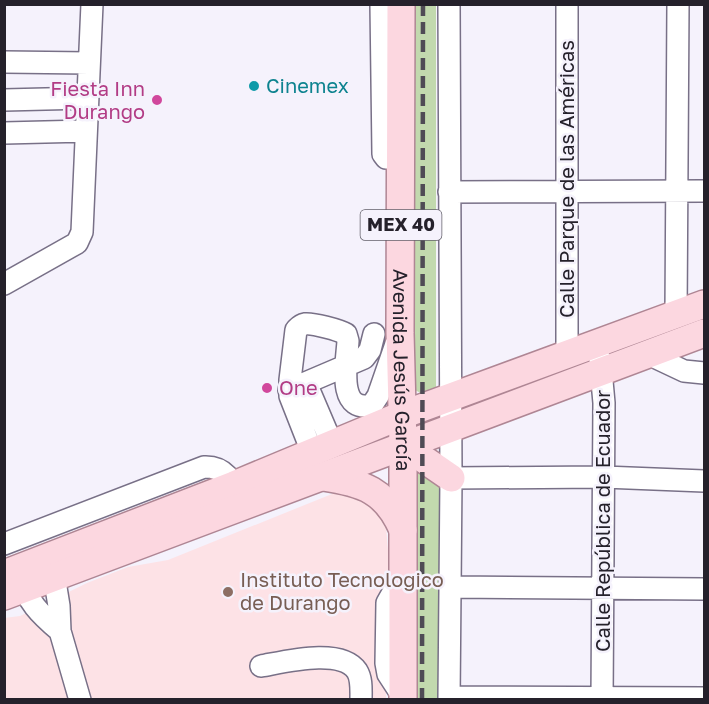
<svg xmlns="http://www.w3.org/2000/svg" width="709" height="704" font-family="'Golos Text',sans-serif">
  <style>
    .education { fill: #fde2e6 }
    .green { fill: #c2d9ae }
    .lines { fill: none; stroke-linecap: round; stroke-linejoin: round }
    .minor-casing { stroke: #787087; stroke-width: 24 }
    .major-casing { stroke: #af8694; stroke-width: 30 }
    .minor { stroke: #fff; stroke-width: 21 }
    .major { stroke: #fcd7e0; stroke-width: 27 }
    .rail { stroke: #4f4b55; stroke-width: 4.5; stroke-dasharray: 12 6; stroke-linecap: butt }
    .culture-dot { fill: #0f9aa8; stroke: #f5f2fc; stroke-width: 2 }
    .hotel-dot { fill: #d1479c; stroke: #f5f2fc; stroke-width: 2 }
    .education-dot { fill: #8d6e63; stroke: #f5f2fc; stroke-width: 2 }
    .labels { text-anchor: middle; stroke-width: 5; stroke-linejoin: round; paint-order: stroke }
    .shield { fill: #f5f2fc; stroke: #63606a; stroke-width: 1.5 }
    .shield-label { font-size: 18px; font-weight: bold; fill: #25212b }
    .culture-label { font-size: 20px; fill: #0d838f; stroke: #f5f2fc; text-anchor: start }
    .hotel-label { font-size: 20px; fill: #b23c85; stroke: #f5f2fc; text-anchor: end }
    .street-label { font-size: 20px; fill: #25212b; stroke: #f5f2fc }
    .education-label { font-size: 20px; fill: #785e54; stroke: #f5f2fc; text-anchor: start }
  </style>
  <rect width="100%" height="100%" fill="#f5f2fc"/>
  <path class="education" d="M347 493 359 496 379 513 386 527 391 585 385 600 386 699H5L4 618 20 616 87 583 128 567 168 560 332 494Z"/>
  <path class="green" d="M414 5H436V392L428 397 413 389Z
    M418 465 428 468 442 491V699L417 700Z"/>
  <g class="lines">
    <g class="minor-casing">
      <path id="minor" d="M381 4 383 154 386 158H401
        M449 4 451 478 449 700
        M567 4V354
        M4 62 89 63
        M4 100 87 98
        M4 133 86 131
        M449 192 704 191
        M4 284 77 243 82 232 92 4
        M676 314 678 4
        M648 354 684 371 704 373
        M600 359 604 403 602 700
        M306 383 332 444
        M289 390 364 358 370 350 374 334
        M312 452 290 396V380L296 330C299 327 300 325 305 324 313 323 339 330 346 334L348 341C347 360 336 414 372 405L378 396 396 344
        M451 478 604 477 704 481
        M4 544 204 467C225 466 232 481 240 498
        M52 563 59 606 60 631 80 700
        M20 575C26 601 41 615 60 631
        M450 587 704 589
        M261 666C284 662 341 647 357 671 362 679 361 690 361 700
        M403 697 388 674 386 663 387 603 404 573
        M449 697 704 698"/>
    </g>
    <g class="major-casing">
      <g id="major">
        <path id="s1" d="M401 4 400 333 403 445V700"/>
        <path d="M403 445 451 478"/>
        <path d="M323 477C363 483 386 490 403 530"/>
        <path d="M4 574 234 485 402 415 704 304"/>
        <path d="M4 596 704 333"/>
      </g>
    </g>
    <use href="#minor" class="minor"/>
    <use href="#major" class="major"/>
    <path class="rail" d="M422 700 423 4"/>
  </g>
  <circle class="culture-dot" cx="254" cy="86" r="6"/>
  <g class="hotel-dot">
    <circle cx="157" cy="100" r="6"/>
    <circle cx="267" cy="388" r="6"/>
  </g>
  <circle class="education-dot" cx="228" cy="592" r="6"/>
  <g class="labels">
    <rect class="shield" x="360.5" y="210" width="81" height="30" rx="4.5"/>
    <g class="shield-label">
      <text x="401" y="231">MEX 40</text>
    </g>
    <g class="culture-label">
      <text x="266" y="93">Cinemex</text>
    </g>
    <g class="hotel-label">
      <text x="145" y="96">Fiesta Inn<tspan x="145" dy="23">Durango</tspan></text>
      <text x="279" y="395" text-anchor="start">One</text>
    </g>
    <g class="street-label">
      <text transform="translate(567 179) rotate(-90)" y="7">Calle Parque de las Américas</text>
      <text dy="7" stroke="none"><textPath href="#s1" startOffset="366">Avenida Jesús García</textPath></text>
      <text transform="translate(603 521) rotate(-90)" y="7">Calle República de Ecuador</text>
    </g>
    <g class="education-label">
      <text x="240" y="587">Instituto Tecnologico<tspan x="240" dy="23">de Durango</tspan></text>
    </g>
  </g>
  <rect width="709" height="704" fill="none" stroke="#25212b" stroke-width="12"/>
</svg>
